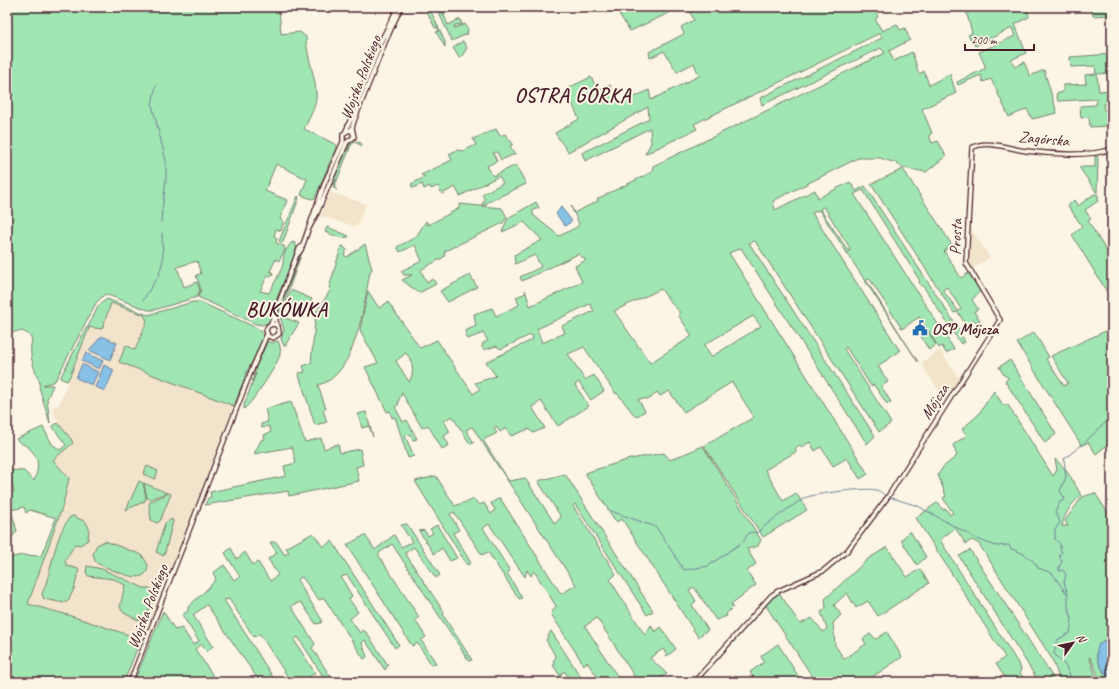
<svg xmlns="http://www.w3.org/2000/svg" width="1119" height="689" font-family="Caveat,sans-serif">
  <style>
    .built { fill: #f2e4cb }
    .green { fill: #a0e6b2; stroke: #75826e; fill-rule: evenodd }
    .water { fill: #87c1e6; stroke: #6f809b }
    .lines { fill: none; stroke-linecap: round; stroke-linejoin: round }
    .stream { stroke: #6f809b; stroke-width: 1 }
    .secondary-casing { stroke: #4a1f2b; stroke-width: 6 }
    .secondary { stroke: #fcf5e5; stroke-width: 3.5 }
    .labels { text-anchor: middle; stroke-width: 4; stroke-linejoin: round; paint-order: stroke }
    .street-label { font-size: 16px; fill: #4a1f2b; stroke: #fcf5e5 }
    .poi-label { font-size: 16px; font-weight: bold; fill: #4a1f2b; stroke: #fcf5e5; text-anchor: start }
    .district-label { font-size: 20px; font-weight: bold; letter-spacing: 1px; fill: #4a1f2b; stroke: #fcf5e5 }
  </style>
  <rect width="100%" height="100%" fill="#fcf5e5"/>
  <filter id="ink" filterUnits="userSpaceOnUse"><feTurbulence type="fractalNoise" baseFrequency=".025" numOctaves="2"/><feDisplacementMap in="SourceGraphic" scale="8" xChannelSelector="R" yChannelSelector="G"/><feConvolveMatrix kernelMatrix="1 2 1 2 8 2 1 2 1" color-interpolation-filters="sRGB"/></filter>
  <g filter="url(#ink)">
    <path class="built" d="M330 192 366 204 357 227 320 216Z
      M969 226 990 257 971 270 968 260Z
      M111 303 145 315 147 321 135 351 126 346 119 362 234 406 146 631H144L141 639 68 615 28 604 63 505 69 478 52 460 72 443 58 423 52 407 59 405 89 327 102 329Z
      M940 350 959 378 951 392 946 385 941 388 948 398 945 401 921 363Z"/>
    <path class="green" d="M7 7H279L281 34 300 32 306 37C306 56 318 82 316 99 315 109 308 120 304 129L337 145 315 198 312 199 301 195 307 179 276 164 265 191 287 200 280 219 284 221 281 231 276 229 274 236 277 238 276 243 284 246 285 250 279 261 276 259 270 271 273 273 271 277 268 275 260 291 269 293C272 287 282 270 283 264 283 255 285 250 292 242L295 243 297 249 274 306 296 253 271 320 263 325 256 324 198 297 201 290 196 275 201 274 197 261 177 267 184 287 197 282 200 290 197 297 154 310H148L105 294 96 303 55 381 43 385H53L47 399 50 423 39 387 40 383C34 368 28 355 32 339 25 328 17 331 7 334Z
      M409 7 416 8 429 7 445 42V47L436 32 439 31 437 27 435 28 426 10 420 11Z
      M436 7 439 9V7H444L441 9 442 13 455 7V9L442 15H444L448 25 460 19 462 24 455 25 454 28 465 24 468 30 467 34 452 41Z
      M632 7H682L630 31 619 14Z
      M700 7H886L876 12 878 17 875 19 882 31 897 24 900 30 905 28 910 40 889 51 894 61 912 52 919 74 924 71 929 85 950 74 956 93 922 109 932 133 929 135 932 143 938 141 946 156 926 172 903 168 896 163 880 158H858L773 201 775 210 815 190 818 198 850 182 856 191 865 186 958 328 965 342 961 344 923 286H921L919 282 920 281 863 190 854 194 954 349 946 353 942 346 939 348 919 317 902 329 869 278 866 280 918 362 819 210 812 213 900 351 878 366 888 382 881 386 891 402 887 404 874 385 871 386 846 347 844 349 891 423 879 432 755 241 749 243 875 436 867 444 741 248 729 253 868 474 860 479 847 458 833 466 821 447 815 451 810 442 802 447 799 445 795 449 797 451 765 470 783 501 796 493 807 510 763 537 704 446 754 417 732 382 684 412 669 391 660 396 657 392 650 399H638L645 411 636 417 617 393 616 394 584 347 568 354 585 380 594 375 604 391 591 400 579 382 575 385 589 406 558 426 541 401 532 407 545 428 533 433 529 429 511 436 506 428 500 432 496 426 494 428 497 433 483 440 509 481 525 478 555 524 561 517 538 481 565 474 653 611 647 615 575 504 573 506 616 574 610 580 645 635 651 625 655 632 661 627 676 649 667 656 663 649 650 658 667 674 653 682H638L597 618 585 626 621 682H601L587 662 584 665 551 614 556 606 534 571 531 576 527 570 525 577 489 524 483 528 510 571 507 573 522 598 519 599 488 552 482 555 454 512 450 514 459 530 453 533 471 563 467 565 415 481 436 476 455 506C462 502 468 503 474 499L479 505 484 503 491 514 495 510 491 503 500 498 561 594 576 585 473 428 471 427 466 430 474 443 470 444 452 416 444 421 450 432 444 436 449 445 442 449 428 425 422 428 402 393 398 402 399 404 395 407 403 422 407 420 417 439 413 440 410 434 405 436 414 456 408 458 395 417 392 418 390 411 387 412 365 367 378 363 360 330 368 291 379 308 388 302 420 348 437 340 473 394 480 389 475 383 496 376 486 362 532 340 533 336 530 335 501 349 496 346 484 350 482 347 483 343 488 341 483 333 468 339 466 338 465 331 476 326 474 314 492 308 496 316 519 305 516 297 526 293 525 290 530 306 582 282 575 266 586 260 578 254 522 281 520 277 541 267 535 255 515 264 514 255 542 240 524 222 502 232 508 218 536 202 539 208 533 210V215L559 236 577 227 579 224 571 206 574 213 598 201 597 199 652 172 653 166 885 53 881 48 762 105 760 98 882 38 880 33 694 124 697 129 645 154 651 143 650 128 585 161 582 153 649 119 648 107 568 152 555 133 579 119 566 89 591 77 598 90 610 85 620 104 649 90 651 100 699 76 694 63 677 72 664 51 650 58 649 52 684 34 681 27 694 20 690 12ZM824 207 850 248 849 252 820 209ZM661 289 671 303 679 311V316L692 336 650 363 614 311ZM590 304 594 311 562 326 565 333 542 343 537 329ZM753 316 761 326 711 357 704 345ZM406 353C413 362 415 372 409 382L396 361Z
      M965 7H1027L1029 17 1015 24 1026 53 1011 60 1015 67 1024 62 1030 76 1044 70 1057 113 1032 119 1027 109 1009 117 991 79 983 82 981 75 958 85 957 82 986 68 979 52 1015 36 1012 28 975 46 968 35 972 33Z
      M1091 7H1112V15L1093 16Z
      M463 41 467 48 460 59 453 48Z
      M1112 54V73L1097 74 1099 91 1112 90V95L1107 96V100L1112 99V103L1103 104 1104 110H1108L1109 126 1090 127 1089 117 1081 118 1080 106 1096 105V99L1058 101 1056 94 1063 92V85L1086 84 1085 75 1096 74 1095 66 1071 67 1070 57Z
      M496 129 500 136 505 134 513 144 510 146 515 154 501 160 497 152 493 153 497 161 487 166 493 176 516 165 526 184 486 203V205H481L485 200 482 194 503 183 499 176 460 196 455 187 442 194 438 186 431 189 430 186 424 189 422 184 413 188 411 184 425 177 421 175 452 160 449 154 457 150 463 151 476 145 473 139Z
      M356 141 361 143 362 146 355 142 351 145 334 188 337 190 333 187 336 179 332 185V183L347 149 348 150 350 144Z
      M1095 156H1097L1098 159 1097 193 1079 167H1095Z
      M903 169 952 245 944 251 961 278 969 273 980 291 972 300 978 309 974 312 980 320 976 322 974 320 965 324 958 312 954 313 871 184ZM947 287 961 309 958 311 943 290Z
      M1094 194 1098 195V201L1085 210 1091 219 1088 221 1112 260V300L1072 235 1082 226 1068 206 1074 200 1078 206Z
      M298 196 299 198 283 242 281 243 279 241Z
      M460 204 502 208 507 217 503 223 445 251 444 257 422 269 421 271 427 282 433 279 436 284 419 293 402 280 412 275H404L401 271 422 261 415 245 400 252 397 247 416 237 426 221 428 225 458 209Z
      M327 227 349 236 348 237 341 238 325 232Z
      M365 244 372 269 370 272C364 303 356 377 318 385L326 409 323 410 327 422 315 425 299 375V373L305 372 303 366 311 363 316 311 318 310 331 289 329 288 341 247 343 246 347 250 344 255 347 257Z
      M302 252 278 320H277L282 300Z
      M470 275 477 287 448 302 440 291Z
      M291 290 312 299 308 310 286 302Z
      M107 299 148 315 193 302H200L257 328 262 332 265 339 248 369 234 406 119 362 126 345 135 350 147 321 144 315 111 303 102 329 88 327 99 305Z
      M280 316 299 323 286 344V346H284L281 339 284 330Z
      M87 327 89 328 70 376 67 381 60 378Z
      M1112 328V441L1096 454 1088 442 1082 446 1017 343 1034 332 1049 357 1046 359 1064 386 1068 383 1051 356Z
      M927 330 936 345 929 350 920 335Z
      M268 341 271 343 278 341C280 345 281 349 280 354 279 363 252 403 244 409V405L256 373 252 382 256 369 255 368Z
      M1010 360 1056 434 1045 443 1005 381 1009 378 1004 375 999 367Z
      M994 391 1003 405H1008L1053 476 1057 470 1055 459C1067 469 1075 483 1081 496 1072 502 1064 515 1062 526H1068L1065 521 1082 497 1095 493 1112 519V637L1101 642 1096 654 1104 673 1110 676 1112 682H1101L1091 659 1089 657 1098 682H1058V675L1052 659 979 544 972 540 966 544 955 528 940 540 1021 668 1020 673 1026 682H1008L996 664 1005 657 916 518 938 502 943 510 946 509 950 515 953 513 943 498 946 496 938 475 943 467 957 456 953 445 967 435 962 429 978 415Z
      M291 402 305 442 321 438 324 449 338 444 340 453 360 449 363 465 356 467 359 481 289 496 288 491 205 505 208 498 211 497 210 492 286 476 284 466 296 463 292 447 254 454 261 440 265 439 264 435 271 432 269 426 262 428 261 424 268 422 265 409Z
      M366 412 373 437 369 426 362 428 358 414Z
      M58 423 71 439 73 443 53 460 69 478 63 505 28 604 68 615 141 639 124 682H7V558L23 555 41 556 56 518 30 510 26 513 24 507 11 510 17 531 7 544V494L14 492 9 470 24 471 34 481C39 468 40 458 29 448 24 444 19 443 16 439L43 427 52 444 60 450 66 445 52 426Z
      M703 446 761 540 758 546 747 549 756 564 747 571 756 585 731 604 733 607 726 614 727 616 716 620 694 587 689 590 696 601 692 605 708 630 698 637 622 519 616 522 585 473 630 459 664 453 670 460Z
      M147 466 158 471 155 479 143 474Z
      M139 481 143 483 146 498 145 501 126 510Z
      M144 483 167 493 150 499 147 498Z
      M169 493 171 494 160 521 157 523 151 520 149 504 151 501Z
      M73 516 86 522 89 528 88 540 80 545 75 544 65 561 67 566 79 569 74 589 68 601 64 603 44 599 42 594C53 570 53 538 70 517Z
      M172 519 173 521 164 556 156 552 165 523Z
      M407 524 440 575 436 578 414 547 405 553 444 612 443 615 472 660 469 661 392 544 379 553V556L419 617 415 620 426 637 421 640 436 663 432 665 417 643 412 646 347 545 365 535 375 550 394 535 401 547 412 542 401 525Z
      M437 525 457 558 450 561 442 548 434 554 419 531 424 530 428 536 433 533 430 529Z
      M910 531 926 557 917 565 901 540Z
      M313 533 323 547 332 541 399 645 395 648 347 575 341 577 352 596 349 599 358 612 350 619 360 633 362 630 366 632 388 665 385 670 365 640 362 643 367 657 364 659 324 598 319 600 302 577 297 580 322 620 321 623 316 624 301 602 291 606 315 644 312 648 334 682 326 681 298 637 294 640 315 673 309 677 312 682H291L260 634 254 637 229 599 224 600 276 682H260L207 605 193 615 213 646 207 652 202 644 195 649 217 682H134L163 611 175 630 182 628 193 645 199 641 182 615 188 611V607C198 597 208 590 216 579L213 573 224 565 234 580 240 577 225 553 231 548 237 559 245 552 253 565 258 562 270 581 278 575 268 559 277 553 270 542H276L285 555 289 552 286 548Z
      M105 541 142 555 148 565C148 590 110 568 98 564L95 561 93 553 97 545Z
      M887 547 907 577 920 569 929 583 878 616 868 601 856 608 847 593 834 605 841 615 833 623 835 645 844 659 866 644 863 639 870 634 876 639 887 632 902 657 865 682H816L764 603 778 591 800 624 812 618 823 632 827 629 821 612 826 609 825 599 868 559Z
      M970 550 1056 682H1039L959 556Z
      M87 566 102 569 144 588H150L154 591C153 601 148 615 140 621L124 613 120 607 125 585 114 579 88 576 86 572Z
      M551 631 584 682H572L564 671 560 676 553 665 555 664 553 661 556 657 546 640Z
      M778 644 802 682H756L750 672 764 662 761 656Z"/>
    <path class="water" d="M561 207 572 221 565 226 556 214Z
      M102 336 117 343 110 360 89 350Z
      M86 353 103 361 99 369 82 361Z
      M82 364 98 372 92 385 76 378Z
      M104 365 114 370 105 391 95 387Z
      M1112 637V681C1110 676 1107 676 1104 672 1098 664 1094 653 1099 644Z"/>
    <g class="lines">
      <path class="stream" d="M156 85 152 105 166 161V181L162 209
        M161 222 162 211
        M143 300 159 275 163 260 162 233
        M889 497 918 506 977 539 996 546 1009 545 1011 549C1022 552 1033 558 1038 568L1052 573 1066 593
        M608 510 656 527 684 570 708 566 744 541 747 535 751 532 757 533C762 527 799 500 807 497 815 494 867 487 876 490 879 490 883 494 886 496
        M1073 682 1065 665 1054 654 1057 640 1070 633 1072 619 1068 607V595L1064 582 1066 575 1063 570 1059 571V567L1062 562 1059 555 1062 552 1060 548V544L1055 539V530L1060 522 1055 512 1060 502 1065 499 1060 491 1066 477 1064 459 1083 444 1112 416"/>
      <g class="secondary-casing">
        <path id="secondary" d="M346 131 381 41 398 7
          M308 230 317 213 347 142 354 137 352 128 354 121 386 40 401 7
          M298 254 301 250 325 182 343 142V134L349 130 353 132
          M276 318C275 324 280 328 279 334L273 338 268 336 266 330 268 326 273 324 278 326
          M271 324 299 249 302 246
          M242 393 267 334
          M130 682 250 374
          M694 682 771 596 778 591 823 571 847 551 887 498 1000 320 966 263 972 148C986 139 1011 149 1026 151 1049 154 1091 157 1112 149"/>
      </g>
      <use href="#secondary" class="secondary"/>
    </g>
  </g>
  <defs>
    <g id="civic-bare" transform="scale(1.2)"><path d="M-.6-6.5H3V-4.5H.6V-3L4-1V1h2V6H-6V1h2V-1L-.6-3ZM-1.2 2.5V6h2.4V2.5Z" fill="#1f6fb2" stroke="#fcf5e5" stroke-width="2.5" paint-order="stroke"/></g>
  </defs>
  <g fill-rule="evenodd">
    <use href="#civic-bare" x="920" y="328"/>
  </g>
  <g class="labels">
    <g class="street-label">
      <text transform="translate(360 77) rotate(-69)" y="6">Wojska Polskiego</text>
      <text transform="translate(1044 138) rotate(5)" y="6">Zagórska</text>
      <text transform="translate(955 237) rotate(-88)" y="6">Prosta</text>
      <text transform="translate(934 401) rotate(-57)" y="6">Mójcza</text>
      <text transform="translate(147 606) rotate(-69)" y="6">Wojska Polskiego</text>
    </g>
    <g class="poi-label">
      <text x="932" y="334">OSP Mójcza</text>
    </g>
    <g class="district-label">
      <text x="573" y="102">OSTRA GÓRKA</text>
      <text x="287" y="316">BUKÓWKA</text>
    </g>
  </g>
  <rect width="1119" height="689" fill="none" stroke="#fcf5e5" stroke-width="24"/>
  <rect x="12" y="12" width="1095" height="665" fill="none" stroke="#4a1f2b" stroke-width="1.5" filter="url(#ink)"/>
  <g transform="translate(1073 643) rotate(57)" stroke="#fcf5e5" stroke-width="3" paint-order="stroke">
  <path d="M0-3L7 15L0 10L-7 15Z" fill="#4a1f2b"/>
  <text y="-6" font-size="11" font-weight="bold" text-anchor="middle" fill="#4a1f2b">N</text>
  </g>
  <path d="M965 44v6h69v-6" fill="none" stroke="#4a1f2b" stroke-width="2"/>
  <text x="971" y="44" font-size="12" fill="#4a1f2b" stroke="#fcf5e5" stroke-width="3" paint-order="stroke">200 m</text>
</svg>
